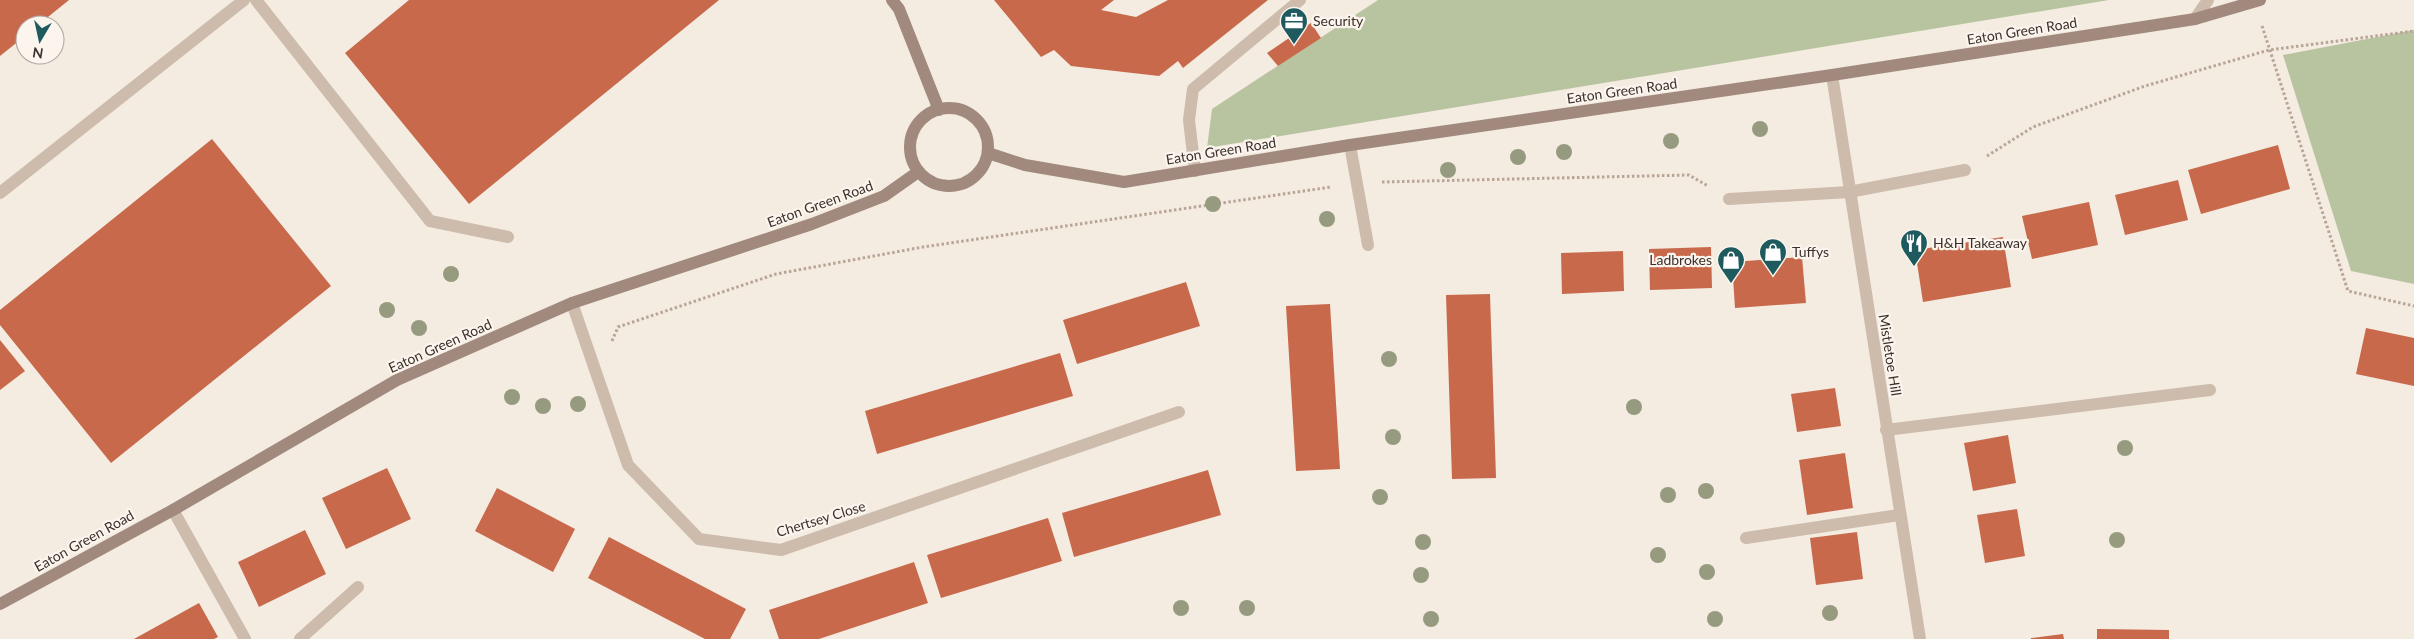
<svg xmlns="http://www.w3.org/2000/svg" width="2414" height="639" font-family="Lato,sans-serif">
  <style>
    .green { fill: #b8c4a0 }
    .building { fill: #c8694b }
    .lines { fill: none; stroke-linecap: round; stroke-linejoin: round }
    .path { stroke: #b9a596; stroke-width: 3; stroke-dasharray: 2.5 2.5; stroke-linecap: butt }
    .lane { stroke: #cdbbac; stroke-width: 12 }
    .street { stroke: #cdbbac; stroke-width: 12 }
    .secondary { stroke: #a18a7d; stroke-width: 12 }
    .tree { fill: #969b7f }
    .labels { text-anchor: middle; stroke-width: 4.5; stroke-linejoin: round; paint-order: stroke }
    .poi-label { font-size: 14px; fill: #3b302b; stroke: #fbf5ee; text-anchor: start }
    .street-label { font-size: 14px; fill: #3b302b; stroke: #fbf5ee }
  </style>
  <rect width="100%" height="100%" fill="#f4ebe1"/>
  <path class="green" d="M1378 0H2109L1207 148 1212 109Z
    M2414 30V284L2351 271 2283 55Z"/>
  <path class="building" d="M0 0H69L38 25H25V36L0 56Z
    M409 0H719L469 204 345 53Z
    M994 0H1114L1101 10 1136 17 1168 0H1268L1183 68 1178 61 1159 76 1071 66 1054 50 1041 57Z
    M1311 23 1321 38 1278 66 1267 53Z
    M212 139 331 286 111 463 0 325V310Z
    M2278 145 2290 189 2201 214 2188 170Z
    M2178 180 2188 220 2125 235 2115 195Z
    M2089 202 2098 245 2032 259 2022 216Z
    M2003 237 2011 287 1923 302 1915 250Z
    M1711 247 1712 288 1650 290 1649 249Z
    M1623 251 1624 291 1562 294 1561 253Z
    M1802 257 1806 303 1735 308 1732 262Z
    M1186 282 1200 326 1077 364 1063 320Z
    M1490 294 1496 478 1452 479 1446 295Z
    M1330 304 1340 469 1296 471 1286 306Z
    M2366 328 2414 338V386L2356 374Z
    M0 340 25 371 0 390Z
    M1060 353 1073 396 877 454 865 411Z
    M1835 388 1841 426 1797 432 1791 394Z
    M2008 435 2016 483 1973 491 1964 443Z
    M1845 453 1853 508 1807 515 1799 460Z
    M387 468 411 519 346 549 322 498Z
    M1208 470 1221 515 1074 557 1062 513Z
    M497 488 575 529 553 572 475 531Z
    M2017 509 2025 556 1985 563 1977 515Z
    M1048 518 1062 561 941 598 927 555Z
    M305 530 326 574 259 607 238 562Z
    M1857 532 1863 579 1816 585 1810 538Z
    M609 537 746 609 730 639H705L588 578Z
    M914 562 928 603 819 639H779L769 610Z
    M199 603 218 637 214 639H134Z
    M2097 629 2169 630V639H2097Z
    M2063 634 2064 639H2031V638Z"/>
  <g class="lines">
    <path class="path" d="M2262 26 2348 291 2414 306
      M1987 156 2033 127 2145 86 2269 50 2414 31
      M1382 182 1689 175 1708 186
      M612 341 618 327 776 274 923 247 1331 187"/>
    <path class="lane" d="M256 0 430 221 508 237
      M2195 19 2208 0
      M1350 145 1368 245
      M1195 171 1189 120 1193 89 1300 0
      M0 193 244 0
      M1729 199 1849 192 1965 170
      M1886 430 2210 390
      M1746 538 1899 515"/>
    <path class="street" d="M1832 75 1920 639
      M572 303 628 465 699 539 781 550 1179 412
      M173 510 245 639
      M300 639 358 587"/>
    <path class="secondary" d="M892 0 899 9 939 110
      M910 147a39 39 0 1 1 78 0a39 39 0 1 1-78 0Z
      M988 153 1025 165 1124 182 1350 145 1832 75 2195 19 2260 0
      M0 604 173 510 397 380 572 303 812 224 884 196 918 172"/>
  </g>
  <g class="tree">
    <circle cx="1760" cy="129" r="8"/>
    <circle cx="1671" cy="141" r="8"/>
    <circle cx="1564" cy="152" r="8"/>
    <circle cx="1518" cy="157" r="8"/>
    <circle cx="1448" cy="170" r="8"/>
    <circle cx="1213" cy="204" r="8"/>
    <circle cx="1327" cy="219" r="8"/>
    <circle cx="451" cy="274" r="8"/>
    <circle cx="387" cy="310" r="8"/>
    <circle cx="419" cy="328" r="8"/>
    <circle cx="1389" cy="359" r="8"/>
    <circle cx="512" cy="397" r="8"/>
    <circle cx="578" cy="404" r="8"/>
    <circle cx="543" cy="406" r="8"/>
    <circle cx="1634" cy="407" r="8"/>
    <circle cx="1393" cy="437" r="8"/>
    <circle cx="2125" cy="448" r="8"/>
    <circle cx="1706" cy="491" r="8"/>
    <circle cx="1668" cy="495" r="8"/>
    <circle cx="1380" cy="497" r="8"/>
    <circle cx="2117" cy="540" r="8"/>
    <circle cx="1423" cy="542" r="8"/>
    <circle cx="1658" cy="555" r="8"/>
    <circle cx="1707" cy="572" r="8"/>
    <circle cx="1421" cy="575" r="8"/>
    <circle cx="1181" cy="608" r="8"/>
    <circle cx="1247" cy="608" r="8"/>
    <circle cx="1830" cy="613" r="8"/>
    <circle cx="1431" cy="619" r="8"/>
    <circle cx="1715" cy="619" r="8"/>
  </g>
  <defs>
    <g id="office-pin" transform="scale(1.4375)"><path d="M0 17L-7.5 6A9.5 9.5 0 1 1 7.5 6Z" fill="#1f5a5e" stroke="#fbf5ee"/><path d="M-6-3h4V-5.5h4V-3h4V5H-6ZM-1-4.5V-3h2v-1.5ZM-6 0V1H6V0Z" fill="#fff"/></g>
    <g id="restaurant-pin" transform="scale(1.4375)"><path d="M0 17L-7.5 6A9.5 9.5 0 1 1 7.5 6Z" fill="#1f5a5e" stroke="#fbf5ee"/><path d="M-5-6h1v4h1v-4h1v4h1v-4h1v5L-1.5 .5V6h-2V.5L-5-1ZM5-6V6H3V1.5H1.5Q1.5-4 5-6Z" fill="#fff"/></g>
    <g id="shop-pin" transform="scale(1.4375)"><path d="M0 17L-7.5 6A9.5 9.5 0 1 1 7.5 6Z" fill="#1f5a5e" stroke="#fbf5ee"/><path d="M-5-2.5h2.3a2.7 3.5 0 0 1 5.4 0H5L5.5 6h-11ZM-1.5-2.5h3a1.5 2.3 0 0 0-3 0Z" fill="#fff"/></g>
  </defs>
  <g fill-rule="evenodd">
    <use href="#office-pin" x="1294" y="21"/>
    <use href="#restaurant-pin" x="1914" y="243"/>
    <use href="#shop-pin" x="1773" y="252"/>
    <use href="#shop-pin" x="1731" y="260"/>
  </g>
  <g class="labels">
    <g class="poi-label">
      <text x="1313" y="26">Security</text>
      <text x="1933" y="248">H&amp;H Takeaway</text>
      <text x="1792" y="257">Tuffys</text>
      <text x="1712" y="265" text-anchor="end">Ladbrokes</text>
    </g>
    <g class="street-label">
      <text transform="translate(2022 31) rotate(-9)" y="5">Eaton Green Road</text>
      <text transform="translate(1622 91) rotate(-8)" y="5">Eaton Green Road</text>
      <text transform="translate(1221 151) rotate(-9)" y="5">Eaton Green Road</text>
      <text transform="translate(820 204) rotate(-20)" y="5">Eaton Green Road</text>
      <text transform="translate(440 346) rotate(-24)" y="5">Eaton Green Road</text>
      <text transform="translate(1890 355) rotate(81)" y="5">Mistletoe Hill</text>
      <text transform="translate(821 519) rotate(-17)" y="5">Chertsey Close</text>
      <text transform="translate(84 541) rotate(-29)" y="5">Eaton Green Road</text>
    </g>
  </g>
  <g transform="translate(40 40) rotate(189)"><circle r="24" fill="#fbf5ee" stroke="#aea6a0"/>
  <path d="M0-4L9 19L0 12L-9 19Z" fill="#1f5a5e"/>
  <text y="-8" font-size="14" font-weight="bold" text-anchor="middle" fill="#3b302b">N</text>
  </g>
</svg>
